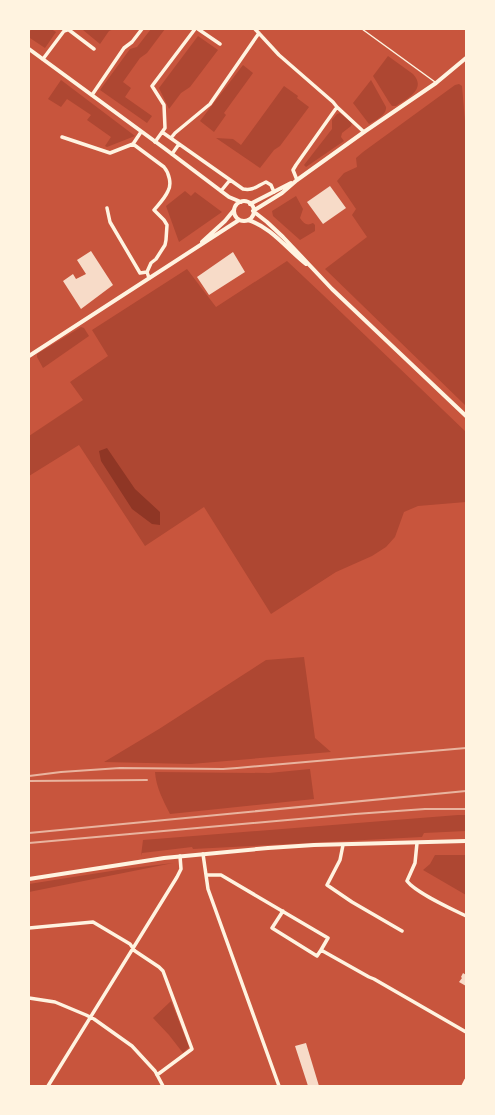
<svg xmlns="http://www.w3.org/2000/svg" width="495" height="1115" font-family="Jost,sans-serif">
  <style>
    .green { fill: #ae4732 }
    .water { fill: #8f3625 }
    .building { fill: #f7dbc8 }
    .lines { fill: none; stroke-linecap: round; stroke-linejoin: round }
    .service { stroke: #fff3e0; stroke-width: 1.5 }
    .minor { stroke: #fff3e0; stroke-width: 3.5 }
    .tertiary { stroke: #fff3e0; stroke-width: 4 }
    .rail { stroke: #e9b49f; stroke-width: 2 }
  </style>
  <rect width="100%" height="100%" fill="#c8553d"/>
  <path class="green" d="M32 29H51L56 32 45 48 30 38 29 32Z
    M84 29H114L109 31 100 44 83 30Z
    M151 29H165L147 53 140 58 123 82 131 88 125 97 152 116 147 123 100 90 130 49 137 47Z
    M198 36 218 50 190 87 181 93 169 109 159 88Z
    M388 56 413 74C427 89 407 99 396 106H392L389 102 373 76Z
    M243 65 253 73 224 113 226 115 214 132 200 121Z
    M61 80 135 136 107 147 105 146 111 137 87 120 91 115 67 99 61 107 48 99Z
    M371 80 386 107C387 115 376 120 369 124L353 103Z
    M459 84 462 86 466 133V406L325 269 367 237 352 215 356 209 337 181 344 173 357 167 356 158 363 152 455 85Z
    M284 86 298 96 297 98 309 107 280 146 274 150 260 168 216 138 233 139 241 145Z
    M340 113 352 123 351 126 342 133 341 137 344 141 306 167 304 165 332 129V120L337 114Z
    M185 191 191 196 195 192 222 212 179 242 166 206Z
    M296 196 303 209 300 218C304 224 307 226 313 223L315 225V231L300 240 273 216 272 211Z
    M287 261 322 294 466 432V502L418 506 404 512 395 537 386 547 372 556 336 572 271 614 204 507 145 546 79 445 29 476V436L83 400 70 382 108 356 92 330 187 269 216 307Z
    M81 327 84 328 89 336 43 368 37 357V354Z
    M304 657 315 738 331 752 191 764 104 762 159 729 266 660Z
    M310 769 314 799 170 814C163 800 156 787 155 772L269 773Z
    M458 815H466V831L424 833 422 837 193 849 192 847 142 853 141 856 143 840Z
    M435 855H466V895L423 870 430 864Z
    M173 863 29 892V884L124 869Z
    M171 1001 189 1047 183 1053 169 1035 153 1018Z"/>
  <path class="water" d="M107 448 135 489 160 512V525L152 524 132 509 101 461 99 451Z"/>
  <path class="building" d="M330 186 346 208 323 224 307 202Z
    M91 251 113 285 81 309 63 281 73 274 76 279 86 274 77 260Z
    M233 252 245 272 209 295 197 277Z
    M463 973 466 975V986L459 982 462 978 461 977Z
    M306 1043 319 1086H308L295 1046Z"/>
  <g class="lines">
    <path class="service" d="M362 29 435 82"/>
    <path class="minor" d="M198 29 220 44
      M255 29 279 55 333 102 337 107 364 132
      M69 30 94 49
      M43 59 64 31 70 29
      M92 95 124 48 132 42 142 29
      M162 132 243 189C253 191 257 186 266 182L271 185 274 192
      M62 137 110 153 133 144 141 132
      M171 138 175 133 210 104 259 33
      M155 142 165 128 164 105 152 86 195 29
      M133 144 164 167C169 173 172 184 168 191 165 198 159 204 154 210L164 220 167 225 166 240 165 245 156 259 151 263 147 272 149 278
      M172 154 179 144
      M297 180 293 170 296 165 337 107
      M221 191 230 180
      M107 208 110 222 140 273 147 272
      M417 843 415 863 407 881C416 893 452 909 466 916
      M343 845 340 860 327 885 352 902 402 931
      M203 854 208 889 279 1086
      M206 875H221L328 938 321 950 369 977 374 979 466 1032
      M283 911 272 928 317 956 321 950
      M29 928 93 922 130 944 135 951 159 967 163 971 192 1049 157 1075
      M29 998 55 1002 86 1015 94 1019 132 1046 155 1071 163 1086
      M48 1086 177 877 181 869 180 856
      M463 1086 466 1080"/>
    <path class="tertiary" d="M29 49 164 148 229 197 241 202
      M234 211a10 10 0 1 1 20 0a10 10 0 1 1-20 0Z
      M250 204 291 183
      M253 211 267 222 283 237 332 289 466 416
      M253 211 282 193 297 180 364 132 436 83 466 58
      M248 220C271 227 287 249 306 264
      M202 242 225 221 234 210
      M29 356 239 220
      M29 879 164 858 268 848 314 845 466 841"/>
    <path class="rail" d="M29 776 61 772 120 768 223 769 237 768 466 748
      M29 781 147 780
      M29 833 466 791
      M29 843 355 814 425 809H466"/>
  </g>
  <rect width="495" height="1115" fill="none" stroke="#fff3e0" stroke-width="60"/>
</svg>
